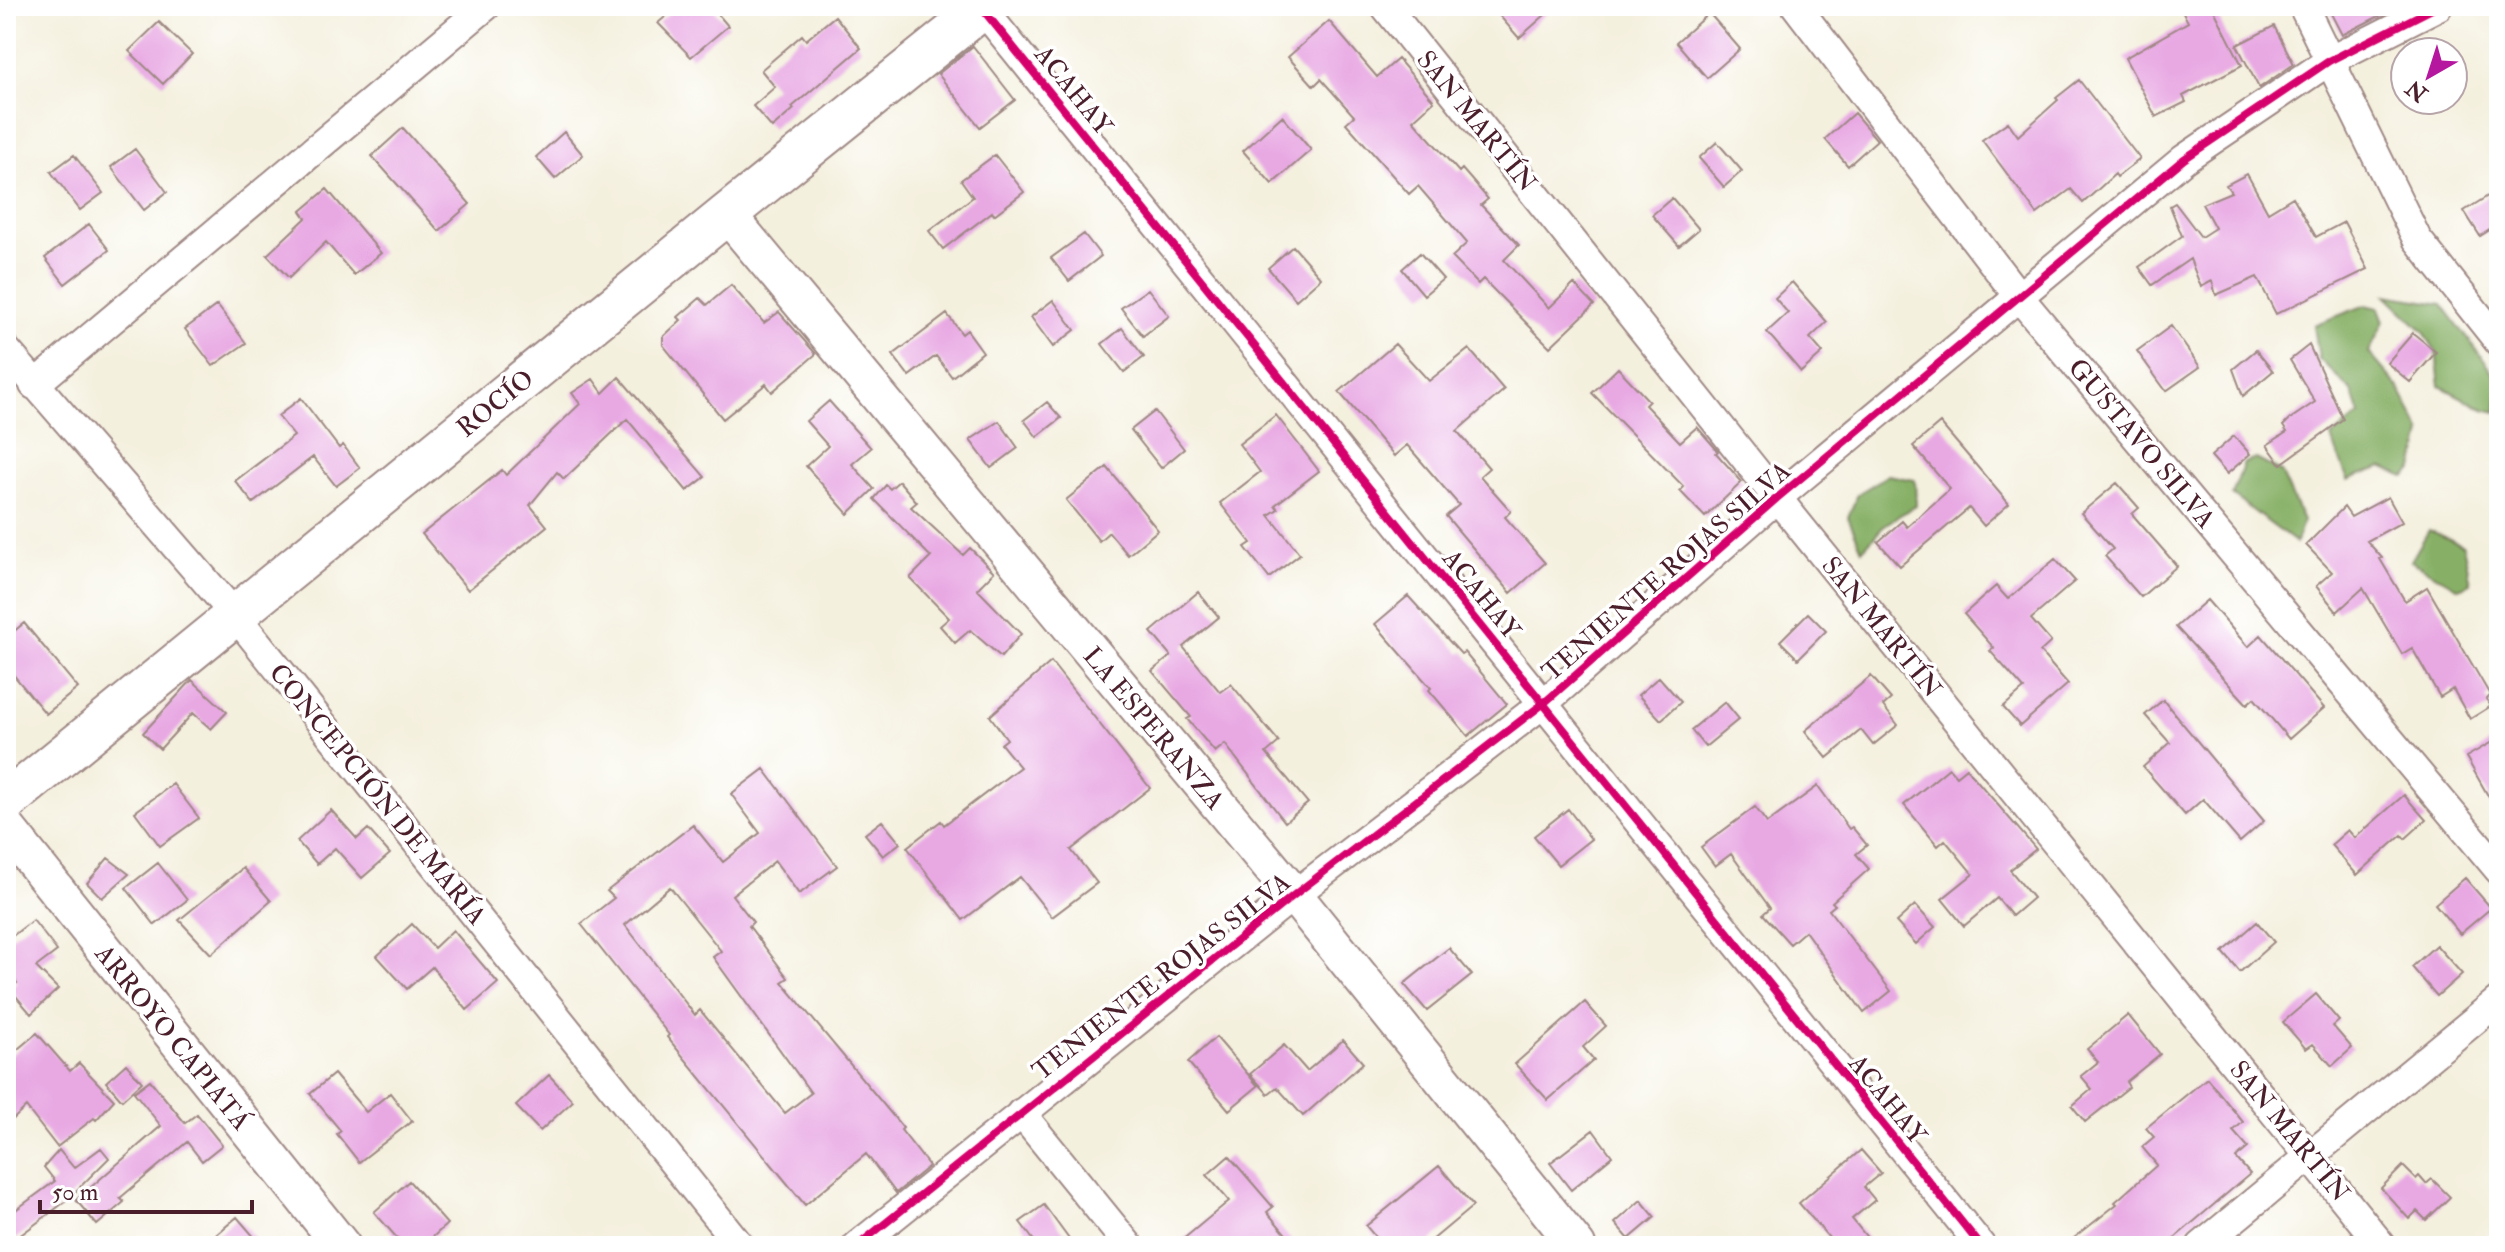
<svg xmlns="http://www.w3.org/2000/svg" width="2505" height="1252" font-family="'IM FELL Double Pica',serif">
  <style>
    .forest { fill: #87b066; stroke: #686848; stroke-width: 2 }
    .building { fill: #e8a9e3; fill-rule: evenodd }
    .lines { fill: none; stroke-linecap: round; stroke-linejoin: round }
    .minor-casing { stroke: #9f8884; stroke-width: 32 }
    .tertiary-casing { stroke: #9f8884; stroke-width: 40 }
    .secondary-casing { stroke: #9f8884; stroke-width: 44 }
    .minor { stroke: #fff; stroke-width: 28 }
    .tertiary { stroke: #fff; stroke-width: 36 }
    .secondary { stroke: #fff; stroke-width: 40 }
    .cycleway-casing { stroke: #fff; stroke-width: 13 }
    .cycleway { stroke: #d6006c; stroke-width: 8 }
    .labels { text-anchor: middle; stroke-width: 7; stroke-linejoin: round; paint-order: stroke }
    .street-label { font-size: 26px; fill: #4a1f2b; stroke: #fff }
  </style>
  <rect width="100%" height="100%" fill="#fff"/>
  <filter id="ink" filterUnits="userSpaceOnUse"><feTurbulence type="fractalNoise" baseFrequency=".0125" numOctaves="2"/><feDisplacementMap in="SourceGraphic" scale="16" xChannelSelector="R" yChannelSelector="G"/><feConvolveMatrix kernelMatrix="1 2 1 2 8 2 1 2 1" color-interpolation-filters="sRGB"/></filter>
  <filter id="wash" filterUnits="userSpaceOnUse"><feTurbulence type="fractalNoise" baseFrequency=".006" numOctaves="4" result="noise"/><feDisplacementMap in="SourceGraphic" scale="32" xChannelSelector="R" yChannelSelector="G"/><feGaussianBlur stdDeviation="1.8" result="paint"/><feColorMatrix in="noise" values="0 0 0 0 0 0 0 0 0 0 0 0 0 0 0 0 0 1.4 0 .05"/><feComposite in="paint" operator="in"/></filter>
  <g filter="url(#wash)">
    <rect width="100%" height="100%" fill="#f4f0de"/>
    <path class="forest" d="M2386 295 2442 304 2495 375 2499 388 2497 412 2484 409 2440 386 2436 352 2424 332Z
      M2366 305 2379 308 2384 321 2369 353 2399 388 2422 433 2414 469 2405 477 2382 467 2348 480 2331 437 2360 415 2352 391 2319 359 2314 325Z
      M2256 459 2281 472 2303 521 2296 543 2232 495 2244 463Z
      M1888 475 1915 480 1916 505 1886 524 1862 550 1848 517 1858 494Z
      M2429 530 2463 545 2471 583 2459 588 2411 561Z"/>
    <g id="blocks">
      <path class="building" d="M678 6H711L728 26 691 57 658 23Z
        M1491 6H1555L1519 38Z
        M2180 6H2212L2242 65 2183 96 2186 102 2156 117 2125 58 2188 22Z
        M2327 6H2399L2342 35Z
        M1709 13 1740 49 1707 78 1676 42Z
        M835 16 861 48 792 107 794 109 772 128 753 106 775 87 761 70 802 35 806 40Z
        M1329 21 1377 77 1398 59 1434 101 1413 120 1459 172 1462 169 1488 199 1481 205 1519 245 1504 260 1549 308 1574 284 1594 305 1550 347 1483 279 1478 284 1452 257 1467 243 1418 186 1409 194 1346 123 1354 116 1321 79 1314 86 1288 57Z
        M159 22 192 54 163 84 129 51Z
        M2274 26 2294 64 2259 88 2237 45Z
        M973 46 1015 100 980 127 938 74Z
        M2079 80 2140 159 2117 177 2115 174 2083 203 2071 189 2037 214 1982 140 2008 122 2018 136 2058 100 2056 98Z
        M1854 113 1877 140 1848 166 1825 139Z
        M1282 116 1311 150 1272 184 1243 151Z
        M403 128 470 204 439 231 372 156Z
        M564 132 583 155 555 179 536 157Z
        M1717 142 1742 171 1724 187 1699 158Z
        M135 149 167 192 144 210 111 167Z
        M74 155 103 193 80 210 51 172Z
        M995 155 1024 192 994 215 992 212 943 249 929 231 973 197 961 180Z
        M2247 174 2268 212 2293 197 2316 237 2344 222 2368 269 2276 314 2257 277 2216 295 2212 281 2201 287 2190 259 2152 285 2139 267 2182 236 2170 206 2175 203 2201 237 2215 228 2202 204 2231 192 2226 185Z
        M327 189 381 253 354 275 326 242 289 278 267 255 306 218 301 211Z
        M2499 189V224L2480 236 2464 211Z
        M1672 198 1699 229 1679 246 1652 215Z
        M89 224 109 250 65 284 45 258Z
        M1084 234 1101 256 1069 281 1051 258Z
        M1293 246 1321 278 1296 300 1268 268Z
        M1420 253 1443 279 1424 295 1402 269Z
        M1792 282 1827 322 1810 338 1823 353 1801 372 1767 332 1788 313 1775 298Z
        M731 285 764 323 779 312 816 354 772 392 766 384 723 419 663 345V337L681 320 678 317 700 298 707 305Z
        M1148 289 1169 316 1143 336 1121 308Z
        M1053 300 1075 330 1053 347 1031 317Z
        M217 305 246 343 213 366 185 329Z
        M947 314 962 334 967 330 983 352 952 377 936 356 909 376 893 355Z
        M2171 326 2200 367 2166 391 2137 351Z
        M1122 328 1144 357 1124 372 1102 344Z
        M2413 333 2436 352 2410 382 2387 363Z
        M1395 344 1429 381 1469 349 1504 390 1457 431 1489 468 1480 476 1511 511 1505 517 1545 563 1511 593 1446 516 1459 505 1407 445 1394 456 1339 392Z
        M2309 345 2343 419 2281 464 2267 445 2287 432 2283 426 2290 419 2315 402 2290 360Z
        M2256 350 2273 371 2243 396 2233 369Z
        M1618 368 1649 401 1645 405 1680 442 1697 427 1718 451 1716 453 1742 482 1705 517 1680 491 1684 487 1592 393Z
        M619 377 705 477 687 491 627 419 564 479 557 472 530 505 547 526 468 590 422 534 502 470 506 475 580 404 572 393 593 379 603 393Z
        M301 398 339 448 343 445 360 468 336 486 313 457 253 503 235 481 294 436 278 416Z
        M829 401 871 448 852 464 874 489 848 514 806 466 828 446 806 421Z
        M1047 402 1061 418 1037 437 1024 420Z
        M1155 411 1184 449 1161 468 1131 430Z
        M1276 415 1319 471 1275 505 1278 509 1269 515 1300 554 1269 578 1245 547 1251 543 1220 503 1260 472 1239 444Z
        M999 421 1018 448 991 468 970 440Z
        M1940 423 2009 504 1984 526 1969 508 1900 566 1878 542 1902 521 1907 527 1950 489 1913 446Z
        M2234 436 2250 454 2227 474 2211 456Z
        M1107 467 1158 530 1128 555 1109 532 1099 541 1066 500Z
        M899 481 917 502 911 507 963 555 970 548 994 572 977 589 1021 634 1001 657 970 630 955 643 940 626 949 618 910 578 931 557 874 499 886 485 890 489Z
        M2117 483 2139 508 2132 514 2177 566 2141 597 2105 556 2113 549 2081 513Z
        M2388 497 2402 522 2367 541 2382 558 2380 559 2405 601 2427 587 2490 695 2486 699 2491 706 2470 719 2453 689 2440 697 2412 648 2402 654 2363 588 2337 612 2316 586 2332 572 2306 545 2344 507 2351 517Z
        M2055 559 2075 581 2031 619 2051 642 2040 652 2068 684 2020 726 2003 707 2024 689 1990 651 1994 648 1964 614 1996 586 2008 599Z
        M1198 592 1219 617 1183 647 1220 692 1231 684 1279 742 1266 753 1308 803 1285 822 1225 744 1215 752 1187 719 1191 717 1152 671 1171 656 1151 632Z
        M1408 596 1461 654 1464 652 1507 704 1468 736 1429 690 1431 688 1375 624Z
        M2207 600 2248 647 2261 635 2324 708 2289 739 2254 698 2247 704 2176 627Z
        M1808 613 1826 631 1798 659 1780 641Z
        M24 623 78 688 46 714 6 666V638Z
        M1051 662 1150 788 1071 850 1097 883 1052 917 1020 877 963 920 907 847 941 821 944 825 1020 767 1001 744 1007 739 990 716Z
        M1871 676 1891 699 1883 706 1898 725 1873 745 1861 730 1827 758 1805 731Z
        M1659 677 1681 702 1661 720 1638 695Z
        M192 680 227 712 211 729 193 713 160 749 143 733Z
        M2163 700 2264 821 2240 842 2203 799 2185 815 2143 767 2170 743 2145 715Z
        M1725 702 1739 719 1705 747 1691 730Z
        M2499 738V815L2466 757Z
        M1949 768 1956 776 1966 768 2036 849 2010 870 2033 898 2012 916 1997 898 1964 926 1942 899 1973 874 1945 840 1938 846 1904 805Z
        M764 769 837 866 799 894 775 861 732 895 753 922 749 926 788 978 782 982 903 1128 901 1130 929 1166 896 1193 866 1154 805 1205 667 1037 669 1035 581 924 614 898 607 891 693 825 723 862 760 833 731 794ZM670 887 721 951 713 957 811 1093 785 1113 700 1010 695 1015 625 925Z
        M173 784 199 818 160 846 135 812Z
        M1818 786 1849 829 1852 827 1867 845 1856 854 1869 869 1832 902 1835 905 1829 910 1891 991 1864 1013 1805 931 1790 944 1763 914 1770 908 1731 854 1715 866 1701 847 1755 807 1767 823Z
        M2404 795 2426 820 2405 839 2402 835 2357 875 2331 845 2348 830 2355 838Z
        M1568 809 1591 839 1558 865 1534 836Z
        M331 810 357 839 368 829 390 854 362 878 335 848 317 864 297 841Z
        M882 821 900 843 883 856 865 834Z
        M108 858 129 874 102 898 87 883Z
        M158 863 187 900 155 925 126 888Z
        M243 868 271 901 211 954 179 920Z
        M2465 878 2491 908 2460 934 2435 904Z
        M1915 905 1935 927 1916 944 1896 922Z
        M33 920 57 951 36 967 58 989 31 1014 9 988 17 983 6 969V941Z
        M2257 922 2274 942 2240 972 2223 952Z
        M412 924 434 948 453 930 498 983 467 1010 432 967 407 989 377 956Z
        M2436 945 2462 974 2437 996 2412 967Z
        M1449 948 1472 975 1427 1011 1404 984Z
        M2316 994 2339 1021 2333 1026 2352 1048 2332 1066 2313 1044 2306 1049 2283 1022Z
        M1585 1002 1606 1026 1583 1047 1594 1060 1548 1100 1515 1064Z
        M2128 1015 2160 1054 2126 1082 2129 1087 2085 1122 2072 1106 2092 1089 2081 1076 2098 1062 2087 1049Z
        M37 1033 70 1071 79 1063 114 1100 96 1120 94 1118 57 1147 26 1107 6 1126V1059Z
        M1216 1037 1258 1086 1229 1110 1188 1062Z
        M1343 1040 1363 1063 1303 1116 1277 1087 1268 1094 1250 1074 1284 1045 1307 1071Z
        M126 1064 142 1082 122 1100 106 1082Z
        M334 1074 366 1112 390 1093 412 1121 359 1162 337 1134 341 1131 310 1094Z
        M549 1075 573 1101 540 1131 516 1106Z
        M2207 1078 2243 1122 2233 1131 2248 1148 2236 1158 2250 1174 2165 1246H2064L2117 1204 2115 1202 2157 1165 2142 1147 2154 1137 2146 1128Z
        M150 1080 185 1123 197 1114 222 1145 202 1161 187 1142 120 1198 124 1202 97 1225 76 1200 161 1126 134 1092Z
        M1593 1130 1612 1156 1571 1190 1550 1163Z
        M101 1148 109 1158 66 1201 6 1246V1217L55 1181 44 1167 59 1150 74 1168Z
        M1861 1150 1881 1173 1864 1187 1875 1200 1852 1219 1874 1246H1836L1799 1203Z
        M1229 1156 1273 1207 1267 1212 1296 1246H1175L1229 1201 1207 1175Z
        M1439 1166 1473 1206 1425 1246H1383L1366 1226Z
        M2403 1166 2416 1179 2419 1176 2426 1184 2432 1179 2450 1197 2426 1220 2417 1211 2409 1219 2381 1188Z
        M409 1181 447 1224 423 1246H404L374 1212Z
        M1641 1200 1655 1217 1629 1239 1615 1223Z
        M1044 1205 1074 1246H1038L1020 1222Z
        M237 1217 262 1246H203Z"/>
    </g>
  </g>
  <g filter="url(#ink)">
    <use href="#blocks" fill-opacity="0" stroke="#9f8884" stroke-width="2"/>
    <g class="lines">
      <g class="minor-casing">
        <path id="minor" d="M980 6 1981 1246
          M1385 6 1777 498 2382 1246
          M1796 6 2019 297 2499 870
          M2303 6 2417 239 2499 342
          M6 350 235 615 740 1246
          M34 385 486 6
          M1021 1113 1129 1246
          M857 1246 1294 895 1544 703 1777 498 2184 159 2329 61 2438 6
          M2201 1246 2499 1000"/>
      </g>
      <g class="tertiary-casing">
        <path id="tertiary" d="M727 214 1294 895 1577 1246
          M6 827 342 1246"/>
      </g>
      <g class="secondary-casing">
        <path id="secondary" d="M6 802 727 214 986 6"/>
      </g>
      <use href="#minor" class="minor"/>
      <use href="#tertiary" class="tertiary"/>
      <use href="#secondary" class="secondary"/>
      <g class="cycleway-casing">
        <path id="cycleway" d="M980 6 1981 1246
          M857 1246 1294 895 1544 703 1777 498 2184 159 2329 61 2438 6"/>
      </g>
      <use href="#cycleway" class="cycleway"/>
    </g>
  </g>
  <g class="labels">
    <g class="street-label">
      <text transform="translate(1074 90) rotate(51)" y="9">ACAHAY</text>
      <text transform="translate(1477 121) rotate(51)" y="9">SAN MARTÍN</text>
      <text transform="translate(495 403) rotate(-39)" y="9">ROCÍO</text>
      <text transform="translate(2142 443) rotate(50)" y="9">GUSTAVO SILVA</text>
      <text transform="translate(1666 571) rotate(-41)" y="9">TENIENTE ROJAS SILVA</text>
      <text transform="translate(1482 594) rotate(51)" y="9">ACAHAY</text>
      <text transform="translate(1882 627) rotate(51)" y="9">SAN MARTÍN</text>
      <text transform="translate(1154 728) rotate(50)" y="9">LA ESPERANZA</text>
      <text transform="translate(378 794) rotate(51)" y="9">CONCEPCIÓN DE MARÍA</text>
      <text transform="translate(1161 976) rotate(-38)" y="9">TENIENTE ROJAS SILVA</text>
      <text transform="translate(173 1037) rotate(51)" y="9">ARROYO CAPIATÁ</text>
      <text transform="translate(1888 1099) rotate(51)" y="9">ACAHAY</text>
      <text transform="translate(2290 1131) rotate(51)" y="9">SAN MARTÍN</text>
    </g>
  </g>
  <rect width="2505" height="1252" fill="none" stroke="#fff" stroke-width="32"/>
  <g transform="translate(2429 76) rotate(219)"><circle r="38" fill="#ffffff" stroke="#b7a5aa" stroke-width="2"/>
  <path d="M0-6L14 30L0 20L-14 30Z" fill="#b5179e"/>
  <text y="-12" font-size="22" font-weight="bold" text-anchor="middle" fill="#4a1f2b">N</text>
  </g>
  <path d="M40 1200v12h212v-12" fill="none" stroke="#4a1f2b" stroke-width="4"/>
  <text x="52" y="1200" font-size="24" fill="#4a1f2b" stroke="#ffffff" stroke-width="6" paint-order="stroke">50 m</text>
</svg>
